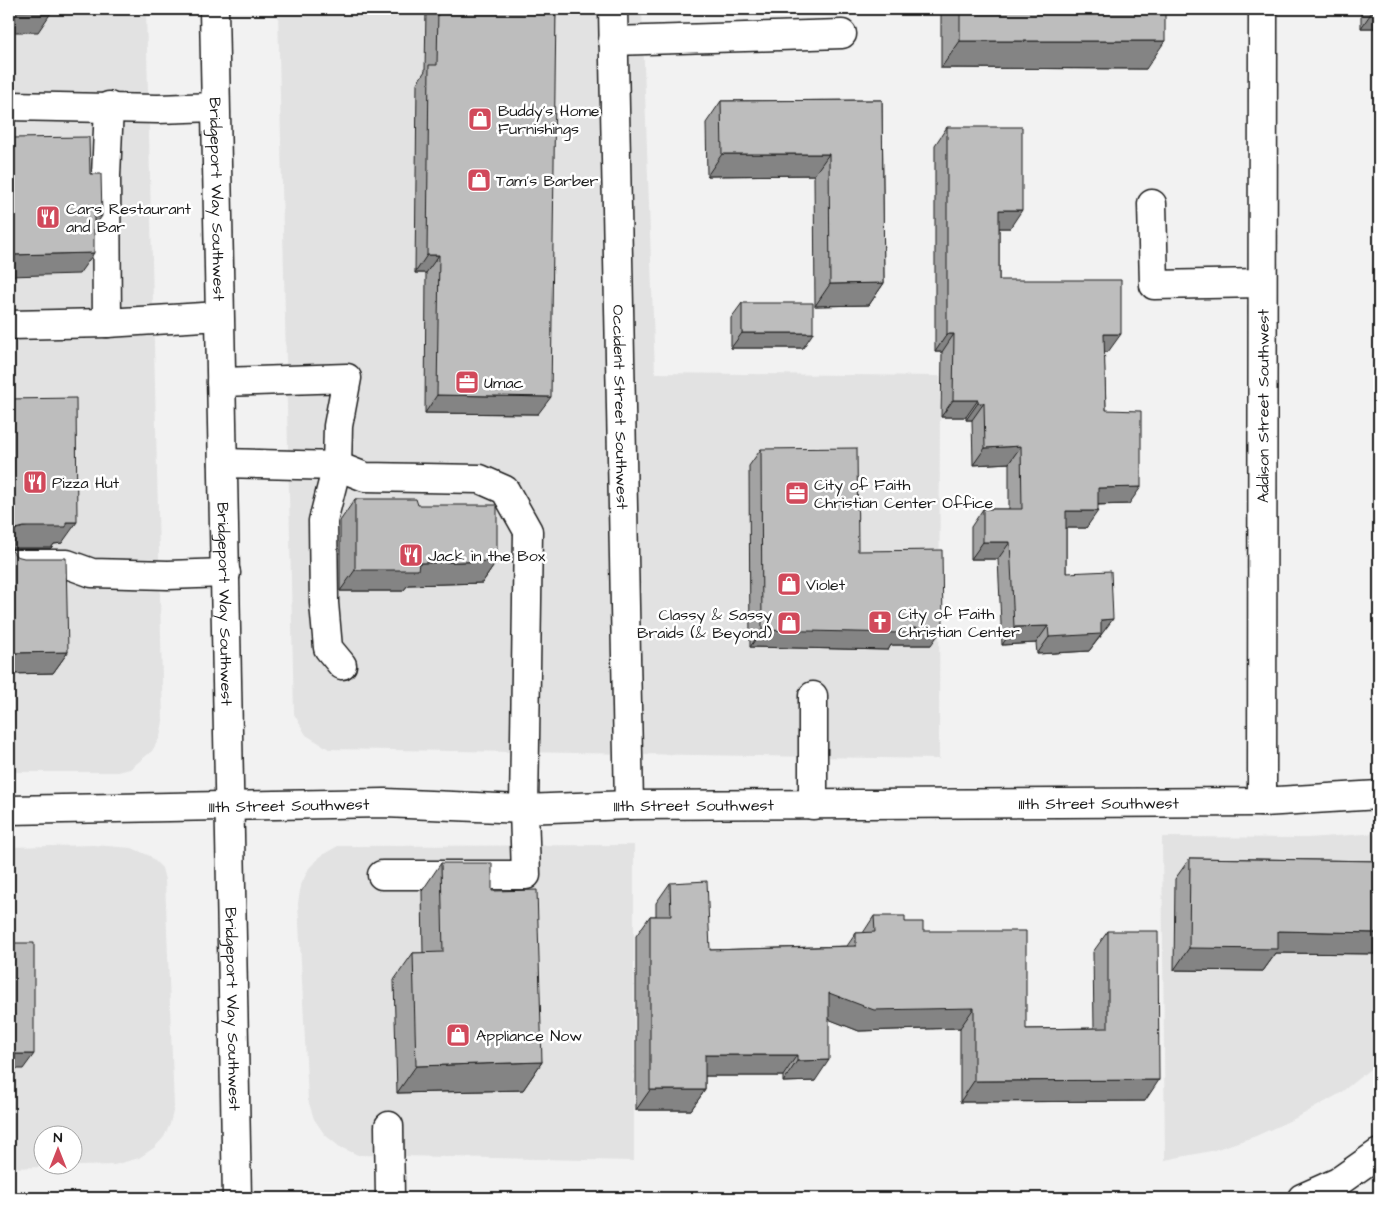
<svg xmlns="http://www.w3.org/2000/svg" width="1388" height="1207" font-family="'Architects Daughter',sans-serif">
  <style>
    .built { fill: #e2e2e2; fill-rule: evenodd }
    .lines { fill: none; stroke-linecap: round; stroke-linejoin: round }
    .minor-casing { stroke: #1c1c1c; stroke-width: 31 }
    .major-casing { stroke: #1c1c1c; stroke-width: 31 }
    .minor { stroke: #fff; stroke-width: 28 }
    .major { stroke: #fff; stroke-width: 28 }
    .wall { fill: #a3a3a3; stroke: #1c1c1c }
    .shaded-wall { fill: #848484; stroke: #1c1c1c }
    .building { fill: #bdbdbd; stroke: #1c1c1c }
    .labels { text-anchor: middle; stroke-width: 5; stroke-linejoin: round; paint-order: stroke }
    .poi-label { font-size: 16px; fill: #1c1c1c; stroke: #fff; text-anchor: start }
    .street-label { font-size: 16px; fill: #1c1c1c; stroke: #fff }
  </style>
  <rect width="100%" height="100%" fill="#f2f2f2"/>
  <filter id="ink" filterUnits="userSpaceOnUse"><feTurbulence type="fractalNoise" baseFrequency=".02" numOctaves="2"/><feDisplacementMap in="SourceGraphic" scale="10" xChannelSelector="R" yChannelSelector="G"/><feConvolveMatrix kernelMatrix="1 2 1 2 8 2 1 2 1" color-interpolation-filters="sRGB"/></filter>
  <g filter="url(#ink)">
    <path class="built" d="M9 9H146L163 721 160 737 152 751 130 769 118 772H9Z
      M278 9H642L655 373 940 376 939 759 329 749 306 735 294 714Z
      M1379 833V1062L1339 1094 1298 1117 1256 1136 1211 1151 1165 1160 1162 837 1307 838Z
      M94 845 132 848 150 856 162 868 165 880 174 1107 170 1124 164 1137 155 1147 139 1158 114 1165 9 1168V847ZM42 1134H72V1164H42Z
      M634 845V1161L358 1155 340 1147 325 1135 314 1119 308 1100 298 903 301 885 309 868 322 855 338 846Z"/>
    <g class="lines">
      <g class="minor-casing">
        <g id="minor">
          <path id="s1" d="M613 9 629 805"/>
          <path d="M613 41 842 34"/>
          <path d="M9 106 158 109 215 107"/>
          <path d="M1152 204 1154 285 1262 283"/>
          <path d="M107 323 106 176 109 106"/>
          <path d="M9 325 107 323 219 316"/>
          <path d="M221 382 347 378 338 426 337 466 323 521 324 603 328 648 342 665"/>
          <path d="M223 463 337 466 365 477 480 479 505 490 528 531 524 809 526 875H382"/>
          <path d="M9 564H67L92 573 168 575 226 573"/>
          <path id="s2" d="M1262 802 1263 9"/>
          <path d="M813 805V696"/>
          <path id="s3" d="M9 810 385 803 524 809 629 805 1262 802 1379 795"/>
          <path d="M389 1126 390 1198"/>
          <path d="M1302 1198 1338 1182 1379 1153"/>
        </g>
      </g>
      <g class="major-casing">
        <g id="major">
          <path id="s4" d="M214 9 237 1198"/>
        </g>
      </g>
      <use href="#minor" class="minor"/>
      <use href="#major" class="major"/>
    </g>
    <path class="wall" d="M426 9H556L538 414 425 413 426 273H415L417 83 425 71Z
      M941 9H1165L1146 69 941 68Z
      M1361 9H1379V28H1361Z
      M882 100 884 283 869 305 815 306 814 175 707 176 706 123 721 101Z
      M947 127 1010 228H999V280L1108 352H1104L1106 410 1129 504 1098 505 1086 528H1066V573L1101 637H1100L1089 651 1037 654 1036 643 1002 645 998 559H971V527L983 509H1009V463L973 465 972 420H966V417H941L942 352H935V145Z
      M742 303 803 348H731V318Z
      M9 399 62 543 54 544 51 548H10L68 652 53 673 9 674V550L10 548H9Z
      M761 449 858 551 931 645H891L888 650 750 647 749 466Z
      M355 499 418 505 497 561 482 583 408 585 403 591H340V521Z
      M1190 858 1379 861V954L1276 953 1263 971 1174 970 1175 879Z
      M441 863 492 891 542 1062 523 1090 397 1093 394 980 413 953H423L422 891Z
      M670 883 710 950 847 946 856 933H863L874 916 905 922 923 931 1026 1029 1094 1028 1093 952 1108 931 1145 1101 960 1102V1028L859 1031 829 1019 815 1081 783 1082V1076H705V1090L691 1110H636V936L650 916H656V903Z"/>
    <path class="shaded-wall" d="M1374 9H1379V28H1361Z
      M53 10 38 32H9V11Z
      M960 41H1165L1146 69 941 68Z
      M722 154H829L814 175 707 176Z
      M999 210H1022L1010 228H987Z
      M94 216H102L87 238Z
      M94 253 79 274 9 276V255Z
      M427 255H439L426 273H415Z
      M884 283 869 305 815 306 830 284Z
      M742 333H813L803 348H731Z
      M947 334H954L942 352H935Z
      M1104 334H1121L1108 352H1091Z
      M437 395 551 397 538 414 425 413Z
      M953 400H978L966 417H941Z
      M978 403H984L972 420H966Z
      M1021 446 1009 463 973 465 985 448Z
      M1141 487 1129 504 1086 505 1098 488Z
      M1066 511H1098L1086 528H1054Z
      M66 522H77L62 543 54 544 51 548H9V539L16 529 24 527Z
      M983 542H1010L998 559H971Z
      M497 561 482 583 408 585 403 591H340L355 570 419 563Z
      M1113 619 1089 651 1037 654 1049 637 1101 620Z
      M1048 626 1036 643 1002 645 1014 627Z
      M943 628 931 645H891L888 650 750 647 762 630Z
      M68 652 53 673 9 674V653Z
      M1278 931 1379 933V954L1276 953 1263 971 1174 970 1189 948Z
      M829 993 974 1008 960 1028 859 1031 815 1014Z
      M9 1054H34L23 1069H9Z
      M705 1055H797L783 1076H691Z
      M829 1060 815 1081 783 1082 797 1061Z
      M542 1062 523 1090 397 1093 416 1066Z
      M1159 1080 1145 1101 960 1102 974 1081Z
      M650 1090H705L691 1110H636Z"/>
    <path class="building" d="M9 9H53V10L9 11Z
      M438 9H556L551 397 437 395 439 255H427L429 65H437Z
      M960 9H1165V41H960Z
      M882 100 884 283 830 284 829 154H722L721 101Z
      M947 127H1022V210H999V280H1121V334H1104L1106 410 1141 411V487L1098 488V511H1066V573L1111 571 1113 619 1101 620V634L1049 637 1048 626 1014 627 1010 542H983V509H1022L1021 446 985 448 984 403H978V400H953L954 334H947Z
      M89 137 90 174H101L102 216H94V253L9 255V138Z
      M742 303H813V333H742Z
      M76 398 77 522H66V527H24L16 529 10 537 9 399Z
      M857 448 858 551 942 550 943 628H900V633L762 630 761 449Z
      M355 499H416L418 505H497V561L419 563 418 570H355Z
      M10 548 16 556 24 558H66L68 652 9 653V564H10Z
      M1190 858 1379 861V933L1278 931V949L1189 948Z
      M441 863H492V891L537 890 542 1062 416 1066 413 953 443 952Z
      M707 881 710 950 856 946V933L875 932 874 916H905V922H923V931H1026V1029L1108 1028V931H1158L1159 1080 974 1081V1008L874 1010 829 993V1060L797 1061V1055H705V1090H650V916H671L670 883Z
      M9 943H34V1054H9Z"/>
  </g>
  <defs>
    <g id="shop-square" transform="scale(1.25)"><rect x="-9" y="-9" width="18" height="18" rx="4" fill="#d1495b" stroke="#fff"/><path d="M-5-2.5h2.3a2.7 3.5 0 0 1 5.4 0H5L5.5 6h-11ZM-1.5-2.5h3a1.5 2.3 0 0 0-3 0Z" fill="#fff"/></g>
    <g id="restaurant-square" transform="scale(1.25)"><rect x="-9" y="-9" width="18" height="18" rx="4" fill="#d1495b" stroke="#fff"/><path d="M-5-6h1v4h1v-4h1v4h1v-4h1v5L-1.5 .5V6h-2V.5L-5-1ZM5-6V6H3V1.5H1.5Q1.5-4 5-6Z" fill="#fff"/></g>
    <g id="office-square" transform="scale(1.25)"><rect x="-9" y="-9" width="18" height="18" rx="4" fill="#d1495b" stroke="#fff"/><path d="M-6-3h4V-5.5h4V-3h4V5H-6ZM-1-4.5V-3h2v-1.5ZM-6 0V1H6V0Z" fill="#fff"/></g>
    <g id="church-square" transform="scale(1.25)"><rect x="-9" y="-9" width="18" height="18" rx="4" fill="#d1495b" stroke="#fff"/><path d="M-1.2-6h2.4v3.5h3.3v2.4h-3.3V6h-2.4V-.1h-3.3v-2.4h3.3Z" fill="#fff"/></g>
  </defs>
  <g fill-rule="evenodd">
    <use href="#shop-square" x="480" y="119"/>
    <use href="#shop-square" x="479" y="180"/>
    <use href="#restaurant-square" x="48" y="217"/>
    <use href="#office-square" x="467" y="382"/>
    <use href="#restaurant-square" x="35" y="482"/>
    <use href="#office-square" x="797" y="493"/>
    <use href="#restaurant-square" x="411" y="555"/>
    <use href="#shop-square" x="789" y="584"/>
    <use href="#church-square" x="880" y="622"/>
    <use href="#shop-square" x="789" y="623"/>
    <use href="#shop-square" x="458" y="1035"/>
  </g>
  <g class="labels">
    <g class="poi-label">
      <text x="498" y="116">Buddy's Home<tspan x="498" dy="18">Furnishings</tspan></text>
      <text x="496" y="186">Tam's Barber</text>
      <text x="66" y="214">Cars Restaurant<tspan x="66" dy="18">and Bar</tspan></text>
      <text x="484" y="388">Umac</text>
      <text x="52" y="488">Pizza Hut</text>
      <text x="814" y="490">City of Faith<tspan x="814" dy="18">Christian Center Office</tspan></text>
      <text x="428" y="561">Jack in the Box</text>
      <text x="806" y="590">Violet</text>
      <text x="898" y="619">City of Faith<tspan x="898" dy="18">Christian Center</tspan></text>
      <text x="772" y="620" text-anchor="end">Classy &amp; Sassy<tspan x="772" dy="18">Braids (&amp; Beyond)</tspan></text>
      <text x="476" y="1041">Appliance Now</text>
    </g>
    <g class="street-label">
      <text dy="6" stroke="none"><textPath href="#s4" startOffset="190">Bridgeport Way Southwest</textPath></text>
      <text dy="6" stroke="none"><textPath href="#s2" startOffset="396">Addison Street Southwest</textPath></text>
      <text dy="6" stroke="none"><textPath href="#s1" startOffset="398">Occident Street Southwest</textPath></text>
      <text dy="6" stroke="none"><textPath href="#s4" startOffset="595">Bridgeport Way Southwest</textPath></text>
      <text dy="6" stroke="none"><textPath href="#s3" startOffset="1090">111th Street Southwest</textPath></text>
      <text dy="6" stroke="none"><textPath href="#s3" startOffset="280">111th Street Southwest</textPath></text>
      <text dy="6" stroke="none"><textPath href="#s3" startOffset="685">111th Street Southwest</textPath></text>
      <text dy="6" stroke="none"><textPath href="#s4" startOffset="1000">Bridgeport Way Southwest</textPath></text>
    </g>
  </g>
  <rect width="1388" height="1207" fill="none" stroke="#fff" stroke-width="30"/>
  <rect x="15" y="15" width="1358" height="1177" fill="none" stroke="#1c1c1c" stroke-width="2" filter="url(#ink)"/>
  <g transform="translate(58 1150)"><circle r="24" fill="#ffffff" stroke="#a4a4a4"/>
  <path d="M0-4L9 19L0 12L-9 19Z" fill="#d1495b"/>
  <text y="-8" font-size="14" font-weight="bold" text-anchor="middle" fill="#1c1c1c">N</text>
  </g>
</svg>
